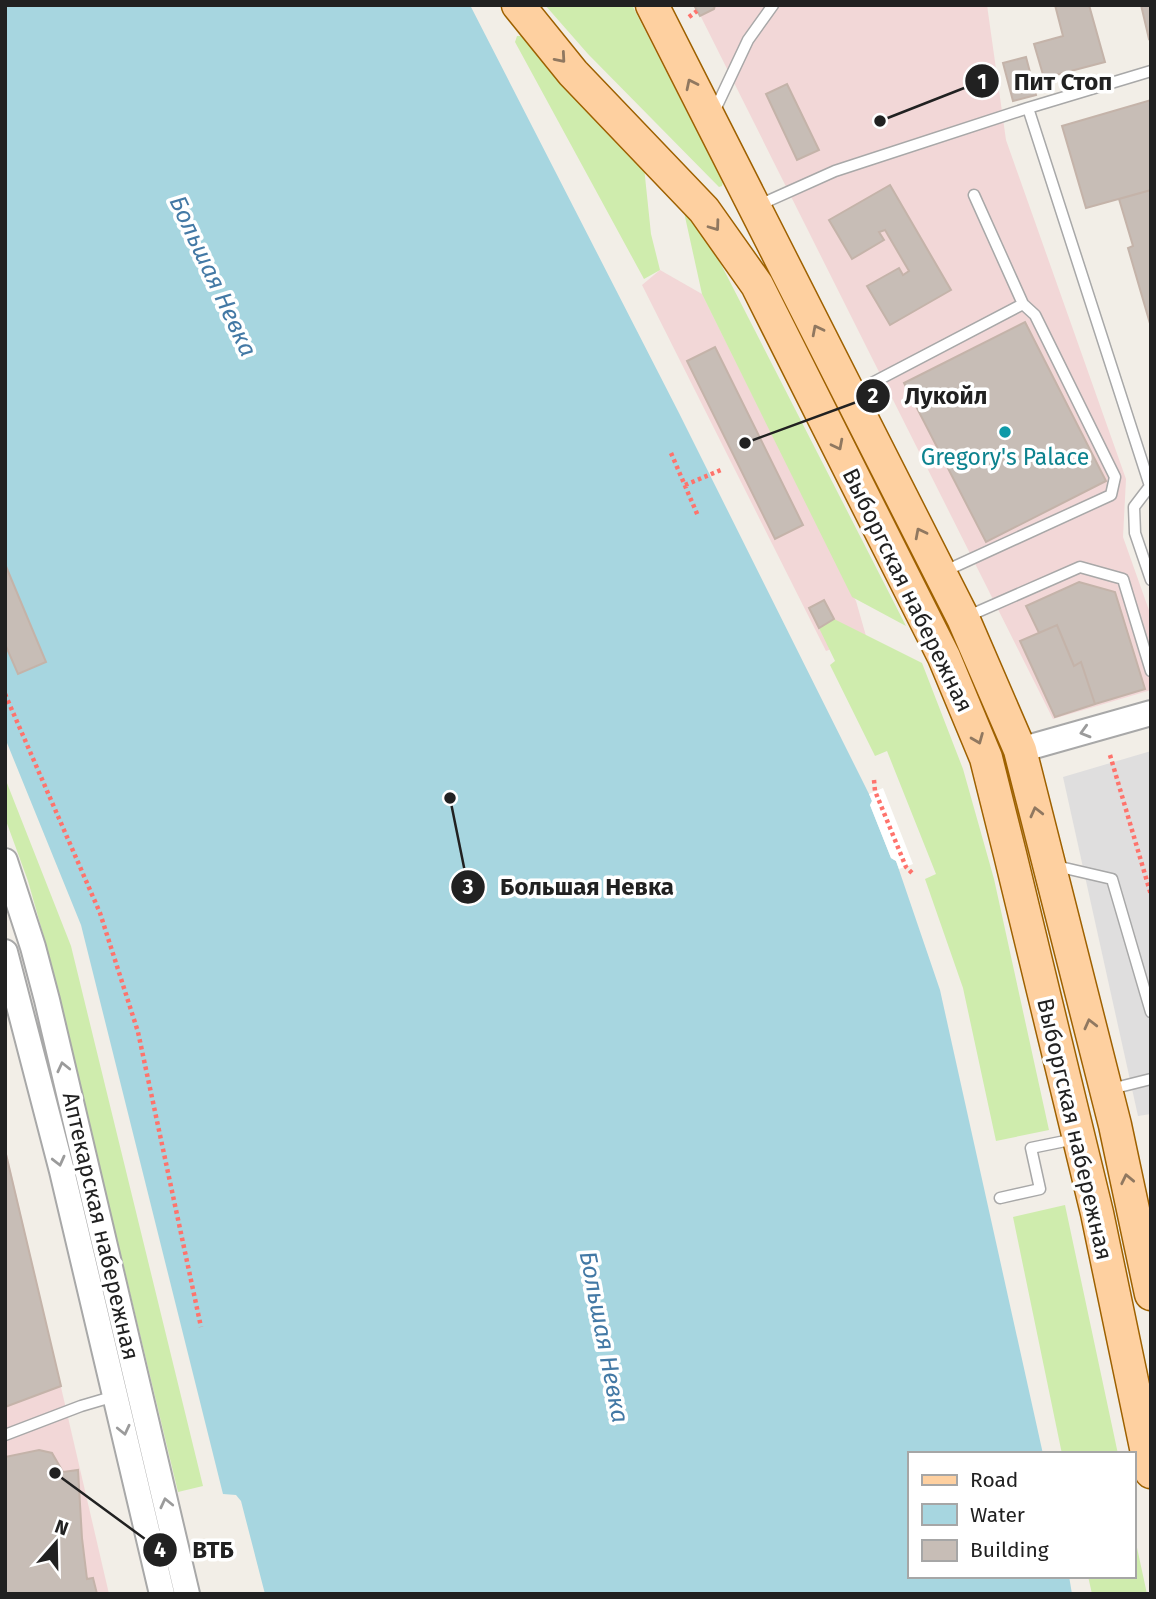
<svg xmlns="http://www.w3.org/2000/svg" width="1156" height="1599" font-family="'Fira Sans',sans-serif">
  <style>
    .residential { fill: #dfdede }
    .commercial { fill: #f2d7d7 }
    .grass { fill: #cfecad }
    .water { fill: #a7d6e0 }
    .pier { fill: #fff }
    .building { fill: #c7bdb6; stroke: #c4b3a9; stroke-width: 2 }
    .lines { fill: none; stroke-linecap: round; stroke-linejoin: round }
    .service-casing { stroke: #a8a8a8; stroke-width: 13 }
    .tertiary-casing { stroke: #a8a8a8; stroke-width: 28 }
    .primary-casing { stroke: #9e6100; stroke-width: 35 }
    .path { stroke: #fe736c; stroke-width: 4.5; stroke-dasharray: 3.5 3.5; stroke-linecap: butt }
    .service { stroke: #fff; stroke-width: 10 }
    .tertiary { stroke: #fff; stroke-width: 24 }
    .primary { stroke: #fed0a0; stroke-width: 32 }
    .oneway { stroke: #907860 }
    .oneway2 { stroke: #9b9b9b }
    .culture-dot { fill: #0f9aa8; stroke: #fff; stroke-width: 2.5 }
    .labels { text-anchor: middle; stroke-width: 7; stroke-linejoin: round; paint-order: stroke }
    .culture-label { font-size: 23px; fill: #0d838f; stroke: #fff }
    .street-label { font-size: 23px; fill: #212121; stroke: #fff }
    .water-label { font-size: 24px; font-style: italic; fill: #4379a5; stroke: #fff }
    .leader { fill: none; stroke: #212121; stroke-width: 2.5 }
    .callout-dot { fill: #212121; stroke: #fff; stroke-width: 2.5 }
    .mark-label { font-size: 21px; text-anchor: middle; font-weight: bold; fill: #fff }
    .callout-label { font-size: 24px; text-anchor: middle; font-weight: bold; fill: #212121; stroke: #fff; stroke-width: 7; stroke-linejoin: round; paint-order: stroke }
  </style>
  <rect width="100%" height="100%" fill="#f2eee7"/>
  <path class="residential" d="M1151 751V1114L1138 1116 1063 777Z"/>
  <path class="commercial" d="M695 5H987L1006 140 1126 479 1123 537 1151 616V690L1053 719Z
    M660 270 702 294 856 601 866 636 826 651 642 285Z
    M5 1146 109 1594H5Z"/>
  <path class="grass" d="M545 5H632L723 182 722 186 719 187 588 54Z
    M517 36H523L566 85 644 167 651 234 660 270 644 279 515 42Z
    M682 203 705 233 906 626 852 597 702 294Z
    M834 619 922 663 963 769 994 879 1049 1130 996 1141 963 988 925 879 936 874 887 751 875 756 830 665 835 661 819 628Z
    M5 778 71 946 203 1486 178 1492 47 948 28 881 5 818Z
    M1065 1205 1118 1454H1062L1013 1217Z
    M1133 1529 1147 1594H1092L1088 1576H1133Z"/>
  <path class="water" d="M5 5H470L679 413 869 794 872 801 870 805 891 858 896 861 940 990 1043 1454H909V1576H1069L1072 1594H265L241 1501 236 1495 223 1494 81 925 5 738Z"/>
  <path class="pier" d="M883 788 913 864 899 869 896 861 891 858 870 805 872 801 869 794Z"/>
  <path class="building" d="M694 5H715L714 9 700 16Z
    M1055 5H1089L1105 62 1044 78 1034 44 1063 36Z
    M1141 5H1151V38L1149 39Z
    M1026 57 1036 95 1013 101 1003 63Z
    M787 84 819 150 797 160 766 94Z
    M1151 100V190L1086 208 1062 126Z
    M890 185 951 290 890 325 867 286 899 268 903 275 909 271 885 230 879 232 884 240 852 259 829 220Z
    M1151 190V327L1128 248 1133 246 1119 199Z
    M1025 322 1106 481 986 542 904 383Z
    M715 347 803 525 775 539 687 361Z
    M5 564 46 662 18 674 5 644Z
    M1079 582 1115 592 1145 689 1095 704 1081 662 1074 666 1057 625 1039 633 1026 606Z
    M824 600 834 619 819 628 809 608Z
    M1057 625 1074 666 1081 662 1095 704 1055 717 1020 641Z
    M5 1150 61 1386 5 1407Z
    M39 1450 52 1453 63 1472 78 1470 82 1538 87 1579 93 1578 97 1594H5V1457Z"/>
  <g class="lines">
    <g class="service-casing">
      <path id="service" d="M1028 108 1150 486 1134 507 1135 533 1151 580
        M714 112 748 40 773 5
        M974 195 1023 304
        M759 205 835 171 1028 108 1151 71
        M853 393 1023 304 1035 315 1115 477 1111 495 945 571
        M966 617 1080 567 1123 579 1151 671
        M1056 866 1112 879 1151 1012
        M1111 1089 1151 1079
        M1000 1198 1040 1189 1031 1148 1075 1139
        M5 1435 81 1406 115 1396"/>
    </g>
    <g class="tertiary-casing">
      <path id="tertiary" d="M1020 750 1151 713
        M5 861 33 947 47 1000 187 1594
        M5 952 62 1171 162 1594"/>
    </g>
    <g class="primary-casing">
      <path id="primary" d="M518 5 573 73 704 210 757 285 944 657 986 758 1010 854 1097 1213 1151 1472
        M652 5 963 618 1020 750 1115 1125 1151 1294"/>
    </g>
    <path class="path" d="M689 17 697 11
      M671 453 698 516
      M685 485 721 470
      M5 694 100 913 138 1032 201 1327
      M1110 755 1151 895
      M874 780 875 791 906 867 912 873"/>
    <use href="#service" class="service"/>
    <use href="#tertiary" class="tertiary"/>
    <use href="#primary" class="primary"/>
  </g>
  <defs><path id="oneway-chevron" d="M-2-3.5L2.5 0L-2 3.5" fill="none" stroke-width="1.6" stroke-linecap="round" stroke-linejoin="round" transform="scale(1.75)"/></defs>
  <g class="oneway">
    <use href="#oneway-chevron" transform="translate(561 58) rotate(49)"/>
    <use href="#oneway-chevron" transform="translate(691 84) rotate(-116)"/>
    <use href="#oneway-chevron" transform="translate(715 226) rotate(54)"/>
    <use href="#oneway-chevron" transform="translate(817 330) rotate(-117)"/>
    <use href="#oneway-chevron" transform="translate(838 445) rotate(63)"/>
    <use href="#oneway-chevron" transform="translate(920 533) rotate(-117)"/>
    <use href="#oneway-chevron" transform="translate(978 739) rotate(68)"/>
    <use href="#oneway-chevron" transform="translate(1036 812) rotate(-104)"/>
    <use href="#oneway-chevron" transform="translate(1090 1024) rotate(-104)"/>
    <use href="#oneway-chevron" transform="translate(1127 1179) rotate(-102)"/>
  </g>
  <g class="oneway2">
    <use href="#oneway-chevron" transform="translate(1085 732) rotate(164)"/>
    <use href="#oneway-chevron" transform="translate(63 1067) rotate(-103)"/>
    <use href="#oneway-chevron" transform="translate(59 1161) rotate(76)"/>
    <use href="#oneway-chevron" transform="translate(124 1430) rotate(77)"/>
    <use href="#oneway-chevron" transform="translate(166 1503) rotate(-103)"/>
  </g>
  <circle class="culture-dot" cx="1005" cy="432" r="7"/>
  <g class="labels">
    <g class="culture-label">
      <text x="1005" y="465">Gregory's Palace</text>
    </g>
    <g class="street-label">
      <text transform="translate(908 590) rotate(64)" y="8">Выборгская набережная</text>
      <text transform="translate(1075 1129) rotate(77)" y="8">Выборгская набережная</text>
      <text transform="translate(101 1226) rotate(77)" y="8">Аптекарская набережная</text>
    </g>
    <g class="water-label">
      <text transform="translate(213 276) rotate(65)" y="8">Большая Невка</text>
      <text transform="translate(604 1337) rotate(79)" y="8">Большая Невка</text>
    </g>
  </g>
  <path class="leader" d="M880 121L982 81M745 443L873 396M450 798L468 887M55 1473L160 1550"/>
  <g class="callout-dot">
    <circle cx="880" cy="121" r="7"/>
    <circle cx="745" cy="443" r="7"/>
    <circle cx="450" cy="798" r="7"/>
    <circle cx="55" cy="1473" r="7"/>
    <circle cx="982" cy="81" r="18"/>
    <circle cx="873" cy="396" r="18"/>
    <circle cx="468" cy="887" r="18"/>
    <circle cx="160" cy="1550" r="18"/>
  </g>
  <g class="mark-label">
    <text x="982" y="89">1</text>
    <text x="873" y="403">2</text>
    <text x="468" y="894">3</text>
    <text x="160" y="1557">4</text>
  </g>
  <g class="callout-label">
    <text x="1063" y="90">Пит Стоп</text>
    <text x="946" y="404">Лукойл</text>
    <text x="587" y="895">Большая Невка</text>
    <text x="213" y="1558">ВТБ</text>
  </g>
  <rect width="1156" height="1599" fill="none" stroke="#212121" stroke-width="14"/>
  <rect x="908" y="1452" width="228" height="126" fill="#ffffff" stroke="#a6a6a6" stroke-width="2"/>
  <rect x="922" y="1475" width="35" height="10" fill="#fed0a0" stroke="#a6a6a6" stroke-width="2"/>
  <text x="970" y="1487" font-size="21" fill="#212121">Road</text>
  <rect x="922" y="1504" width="35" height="21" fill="#a7d6e0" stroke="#a6a6a6" stroke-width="2"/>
  <text x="970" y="1522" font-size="21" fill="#212121">Water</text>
  <rect x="922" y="1540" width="35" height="21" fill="#c7bdb6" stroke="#a6a6a6" stroke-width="2"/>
  <text x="970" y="1557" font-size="21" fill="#212121">Building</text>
  <g transform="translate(56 1543) rotate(20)" stroke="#ffffff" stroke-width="5" paint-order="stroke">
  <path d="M0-5L12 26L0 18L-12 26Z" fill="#212121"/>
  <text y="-10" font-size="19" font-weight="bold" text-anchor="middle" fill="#212121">N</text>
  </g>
</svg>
